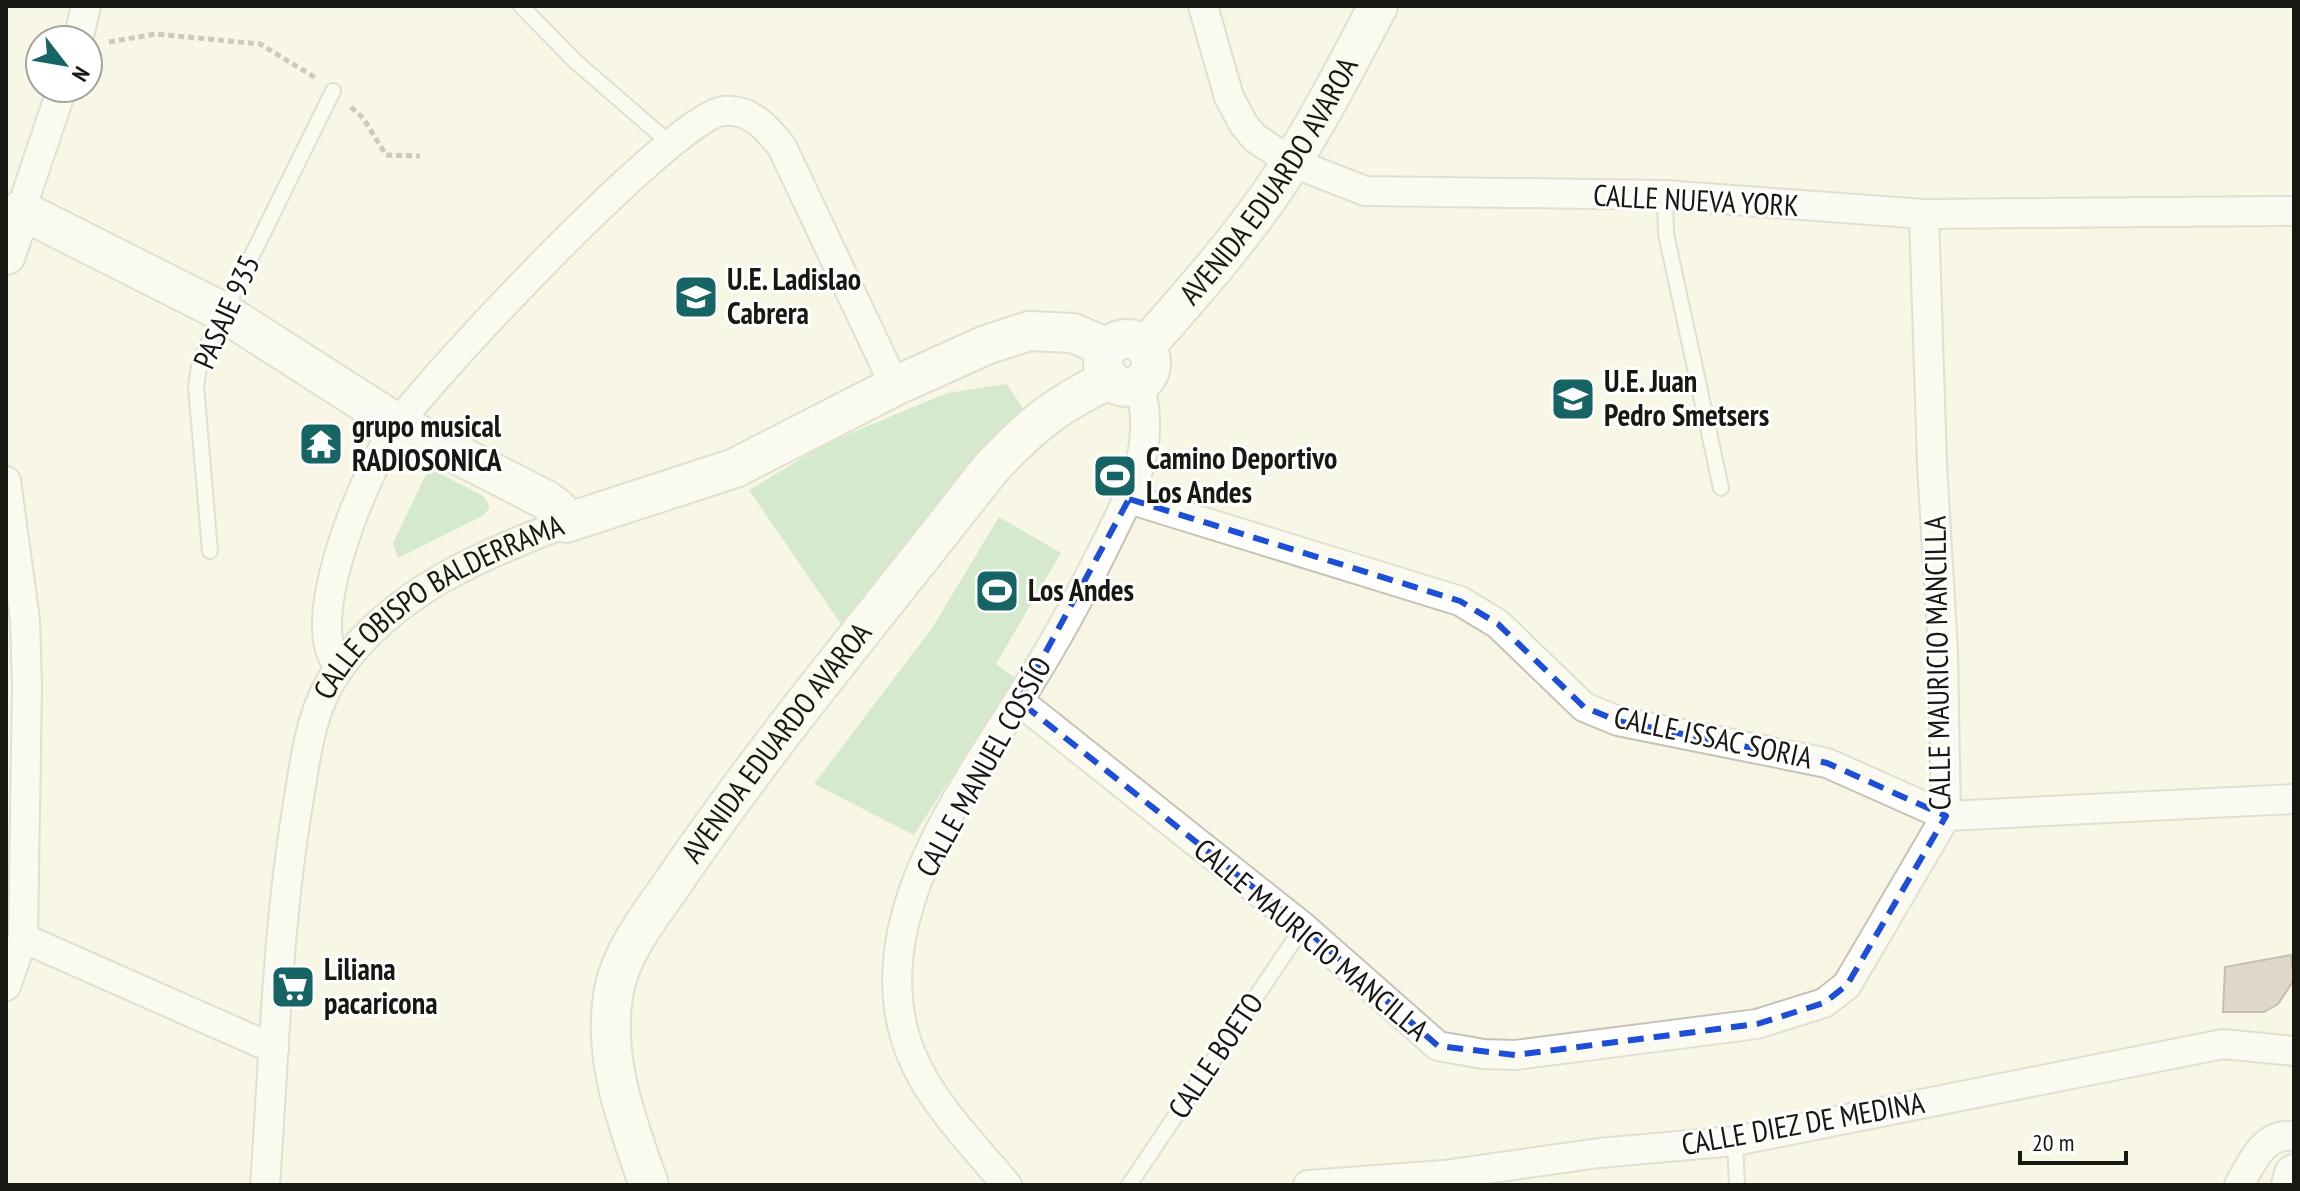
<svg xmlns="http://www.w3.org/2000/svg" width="2300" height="1191" font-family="'PT Sans Narrow',sans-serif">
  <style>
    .green { fill: #acdcaf }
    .building { fill: #c2b1ac; stroke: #8c7b77; stroke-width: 2 }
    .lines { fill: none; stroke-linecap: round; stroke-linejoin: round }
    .lane-casing { stroke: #c6c3b4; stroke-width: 18 }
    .street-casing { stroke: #c6c3b4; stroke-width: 32 }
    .secondary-casing { stroke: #c6c3b4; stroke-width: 42 }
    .path { stroke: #969488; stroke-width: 5; stroke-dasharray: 6 4; stroke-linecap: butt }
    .lane { stroke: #fff; stroke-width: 14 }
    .street { stroke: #fff; stroke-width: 28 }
    .secondary { stroke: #fff; stroke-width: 38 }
    .marked { fill: none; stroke: #1d4ed8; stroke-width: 6; stroke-dasharray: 16 10; stroke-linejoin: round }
    .labels { text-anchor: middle; stroke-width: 6; stroke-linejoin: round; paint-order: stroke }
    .street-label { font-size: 30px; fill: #181712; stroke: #fff }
    .poi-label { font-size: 30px; font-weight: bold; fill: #181712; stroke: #fff; text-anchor: start }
  </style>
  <rect width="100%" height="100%" fill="#f8f5e5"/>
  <path class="green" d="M1007 384 1024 411 849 636 749 490 827 443 947 393Z
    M429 468 483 496 490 507 484 515 398 558 393 543Z
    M999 517 1061 553 996 664 1015 678 914 835 814 784 932 628Z"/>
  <path class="building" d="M2291 955 2294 980 2278 1004 2264 1012H2223L2225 967Z"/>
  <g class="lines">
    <g class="lane-casing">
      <path id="lane" d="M521 6 576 62 672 145
        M1665 195 1666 234 1721 488
        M210 551 196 386 200 361 333 91
        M1735 1141 1737 1185
        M1129 1185 1303 927"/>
    </g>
    <g class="street-casing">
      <g id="street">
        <path d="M1203 6 1229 97 1244 125 1255 138 1291 162 1365 191 1665 195 1924 214 2294 211"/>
        <path d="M78 40 86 6"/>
        <path d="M21 210 62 88"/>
        <path d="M6 481 25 620 27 685 23 938 6 986"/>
        <path d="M1129 499 1460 601 1498 624 1584 707 1618 721 1827 763 1946 816 2294 799"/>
        <path d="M340 667C298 625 369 464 398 424 435 372 673 118 723 111 750 108 767 128 782 147L895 386"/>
        <path d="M1019 701 1303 927 1438 1046 1483 1054 1515 1055 1757 1024 1824 1003 1847 985 1946 816 1943 651 1932 464 1924 214"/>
        <path d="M23 938 274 1049"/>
        <path id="s1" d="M265 1185C274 1058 277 930 298 804 306 756 310 708 340 667 395 591 481 555 566 523"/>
        <path d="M1007 1185C975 1147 938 1110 916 1065 853 933 961 794 1027 687 1056 641 1082 593 1106 544 1133 490 1157 444 1139 383"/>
        <path d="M1308 1185 1444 1175 1599 1153 1735 1141 2223 1044 2294 1051"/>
        <path d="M2239 1185C2252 1163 2263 1132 2294 1136"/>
      </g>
    </g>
    <g class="secondary-casing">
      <g id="secondary">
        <path d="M6 255 21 210 223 312 398 424 546 500 558 509 566 523 735 468 895 386 986 345 1029 331 1073 333 1108 348"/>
        <circle cx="1127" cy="363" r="24"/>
        <path id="s2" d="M1145 347C1188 298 1231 250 1269 196 1311 136 1344 71 1378 6"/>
        <path id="s3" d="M649 1185C628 1125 603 1061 613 996 619 951 655 910 679 874 775 734 886 603 990 469 1030 426 1057 404 1110 379"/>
        <path d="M2291 1185 2294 1174"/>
      </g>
    </g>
    <path class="path" d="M109 42 156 34 260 44 316 78
      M351 107 363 118 386 155 420 156"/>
    <use href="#lane" class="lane"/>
    <use href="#street" class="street"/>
    <use href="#secondary" class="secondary"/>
  </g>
  <path d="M0 0H2300V1191H0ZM1129 499 1460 601 1498 624 1584 707 1618 721 1827 763 1946 816 1847 985 1824 1003 1757 1024 1515 1055 1438 1046 1303 927 1019 701Z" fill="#f8f5e5" fill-opacity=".55" fill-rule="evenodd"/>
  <path class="marked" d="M1129 499 1460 601 1498 624 1584 707 1618 721 1827 763 1946 816 1847 985 1824 1003 1757 1024 1515 1055 1438 1046 1303 927 1019 701Z"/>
  <defs>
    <g id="school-square" transform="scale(2.3)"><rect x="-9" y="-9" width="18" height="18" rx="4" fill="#166564" stroke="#fff"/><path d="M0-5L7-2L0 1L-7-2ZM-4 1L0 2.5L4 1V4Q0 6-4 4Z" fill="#fff"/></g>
    <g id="temple-square" transform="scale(2.3)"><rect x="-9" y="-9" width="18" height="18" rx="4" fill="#166564" stroke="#fff"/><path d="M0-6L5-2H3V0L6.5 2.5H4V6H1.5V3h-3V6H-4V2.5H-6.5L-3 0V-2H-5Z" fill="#fff"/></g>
    <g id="stadium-square" transform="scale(2.3)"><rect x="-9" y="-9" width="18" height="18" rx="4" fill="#166564" stroke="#fff"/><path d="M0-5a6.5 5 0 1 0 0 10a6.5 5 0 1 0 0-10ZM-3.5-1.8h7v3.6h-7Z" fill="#fff"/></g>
    <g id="supermarket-square" transform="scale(2.3)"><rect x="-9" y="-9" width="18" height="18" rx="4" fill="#166564" stroke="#fff"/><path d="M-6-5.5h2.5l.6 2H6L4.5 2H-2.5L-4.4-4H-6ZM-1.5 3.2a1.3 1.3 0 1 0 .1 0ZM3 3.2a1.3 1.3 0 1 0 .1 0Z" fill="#fff"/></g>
  </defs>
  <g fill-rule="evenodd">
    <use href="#school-square" x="696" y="297"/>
    <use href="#school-square" x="1573" y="399"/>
    <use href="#temple-square" x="321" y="444"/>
    <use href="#stadium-square" x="1115" y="476"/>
    <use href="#stadium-square" x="997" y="591"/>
    <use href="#supermarket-square" x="293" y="987"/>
  </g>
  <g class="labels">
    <g class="street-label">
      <text dy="10" stroke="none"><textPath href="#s2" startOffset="208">AVENIDA EDUARDO AVAROA</textPath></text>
      <text transform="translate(1696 201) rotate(3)" y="10">CALLE NUEVA YORK</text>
      <text transform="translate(227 312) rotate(-66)" y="10">PASAJE 935</text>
      <text dy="10" stroke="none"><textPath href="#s1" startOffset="644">CALLE OBISPO BALDERRAMA</textPath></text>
      <text transform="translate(1938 663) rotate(-91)" y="10">CALLE MAURICIO MANCILLA</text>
      <text transform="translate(1713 738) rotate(12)" y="10">CALLE ISSAC SORIA</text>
      <text dy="10" stroke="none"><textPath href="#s3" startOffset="498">AVENIDA EDUARDO AVAROA</textPath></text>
      <text transform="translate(984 767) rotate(-61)" y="10">CALLE MANUEL COSSÍO</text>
      <text transform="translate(1311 940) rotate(40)" y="10">CALLE MAURICIO MANCILLA</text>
      <text transform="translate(1216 1056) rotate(-56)" y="10">CALLE BOETO</text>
      <text transform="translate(1803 1124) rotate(-10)" y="10">CALLE DIEZ DE MEDINA</text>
    </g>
    <g class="poi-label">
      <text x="727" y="290">U.E. Ladislao<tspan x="727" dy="34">Cabrera</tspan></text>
      <text x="1604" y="392">U.E. Juan<tspan x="1604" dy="34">Pedro Smetsers</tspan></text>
      <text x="352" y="437">grupo musical<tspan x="352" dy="34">RADIOSONICA</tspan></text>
      <text x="1146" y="469">Camino Deportivo<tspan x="1146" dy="34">Los Andes</tspan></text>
      <text x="1028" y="601">Los Andes</text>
      <text x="324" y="980">Liliana<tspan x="324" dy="34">pacaricona</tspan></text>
    </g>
  </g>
  <rect width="2300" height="1191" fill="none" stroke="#181712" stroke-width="16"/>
  <g transform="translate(64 64) rotate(121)"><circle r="38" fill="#ffffff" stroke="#a3a2a0" stroke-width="2"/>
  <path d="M0-6L14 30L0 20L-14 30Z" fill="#166564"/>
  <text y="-12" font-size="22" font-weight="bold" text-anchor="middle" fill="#181712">N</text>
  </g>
  <path d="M2020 1151v12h106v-12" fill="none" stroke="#181712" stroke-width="4"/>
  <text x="2032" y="1151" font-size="24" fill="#181712" stroke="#ffffff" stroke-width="6" paint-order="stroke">20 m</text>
</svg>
